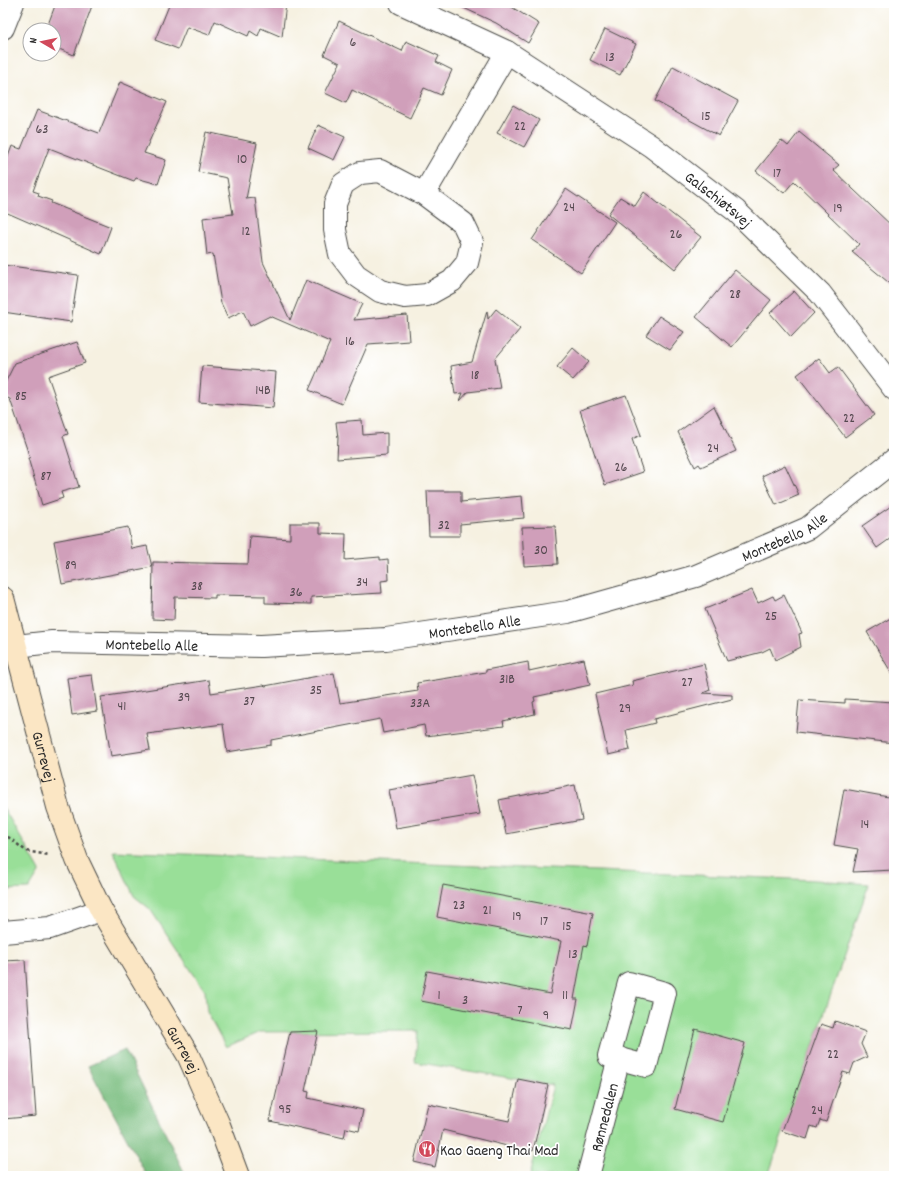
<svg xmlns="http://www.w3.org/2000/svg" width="897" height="1179" font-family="Dekko,sans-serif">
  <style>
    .green { fill: #99df98; stroke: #628562 }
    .forest { fill: #7abe80; stroke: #527456 }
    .building { fill: #d09fba }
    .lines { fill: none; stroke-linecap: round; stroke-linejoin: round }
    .minor-casing { stroke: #494946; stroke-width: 24 }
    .tertiary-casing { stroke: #494946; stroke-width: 24 }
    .secondary-casing { stroke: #494946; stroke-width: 24 }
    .path { stroke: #494946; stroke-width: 2.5; stroke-dasharray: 3 3; stroke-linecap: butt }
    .minor { stroke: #fff; stroke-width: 22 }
    .tertiary { stroke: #fff; stroke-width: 22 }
    .secondary { stroke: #fbe6c4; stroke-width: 22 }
    .labels { text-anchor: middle; stroke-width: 3.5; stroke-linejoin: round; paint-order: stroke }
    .number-label { font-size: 14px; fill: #54484f }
    .street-label { font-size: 16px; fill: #2b2b2b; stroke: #fff }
    .poi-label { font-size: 16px; fill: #2b2b2b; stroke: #fff; text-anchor: start }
  </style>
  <rect width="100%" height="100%" fill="#fff"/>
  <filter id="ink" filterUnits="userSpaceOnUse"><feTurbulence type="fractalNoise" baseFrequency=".025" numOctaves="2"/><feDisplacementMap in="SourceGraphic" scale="8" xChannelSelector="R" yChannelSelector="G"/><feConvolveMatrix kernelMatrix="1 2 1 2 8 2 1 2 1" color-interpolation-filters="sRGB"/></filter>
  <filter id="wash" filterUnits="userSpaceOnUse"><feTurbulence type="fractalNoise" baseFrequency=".012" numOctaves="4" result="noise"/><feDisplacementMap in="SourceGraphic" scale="16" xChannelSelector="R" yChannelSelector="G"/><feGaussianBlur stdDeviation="0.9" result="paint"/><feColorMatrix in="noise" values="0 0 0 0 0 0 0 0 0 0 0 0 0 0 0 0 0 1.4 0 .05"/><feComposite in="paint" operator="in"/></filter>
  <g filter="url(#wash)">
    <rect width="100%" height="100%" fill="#f6f1e1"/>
    <path class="green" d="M3 807 40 871 29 889 3 890Z
      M113 851 816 880 869 884 768 1176H530L553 1085 415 1062 418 1031 260 1032 226 1047 207 1012 205 991 150 909 134 896Z"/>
    <path class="forest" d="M125 1050 186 1176H147L88 1066Z"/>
    <g id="blocks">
      <path class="building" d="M56 3H93L74 55 54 47V30H46Z
        M170 3H286L282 37 261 28 258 36 250 31 248 36 215 21 209 35 187 27 178 49 155 40Z
        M453 3H505L539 24 528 43 496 23Z
        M339 21 402 51 406 41 439 56 436 62 452 70 441 95 424 88 410 118 352 90 346 103 325 93 340 63 324 55Z
        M605 29 636 44 620 75 590 60Z
        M673 66 738 101 719 136 655 101Z
        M120 82 167 102 144 153 166 160 158 184 136 178 134 181 49 148 33 191 39 193 38 196 52 201 51 203 111 227 101 254 3 211V170L12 146 21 149 37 110 99 133Z
        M513 105 539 120 524 147 497 133Z
        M318 125 345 137 334 160 308 148Z
        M206 132 257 143 246 199 255 198 263 262 290 320 306 280 362 304 354 320 407 315 409 341 368 344 342 404 309 390 330 342 270 316 250 326 243 311 228 318 221 303 213 254 207 255 203 218 233 214 227 178 198 172Z
        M799 132 839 165 833 170 894 228V287L852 252 859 244 794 181 784 193 756 171 781 140 788 146Z
        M566 189 615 222 581 273 532 240Z
        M644 192 701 237 675 269 608 214 620 197 635 206Z
        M3 265 78 275 71 322 3 312Z
        M735 270 771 300 732 347 696 317Z
        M794 291 814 313 791 337 770 313Z
        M496 309 520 329 495 359 500 388 468 392 460 401 463 393 455 394 451 366 472 362 487 311 488 319Z
        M659 316 684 332 670 350 646 335Z
        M77 342 85 363 48 376 68 434 63 436 79 487 61 492 63 498 42 505 28 458H30L10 399 3 396V387L15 363Z
        M573 348 589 362 573 380 557 367Z
        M819 358 830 373 838 367 874 415 845 437 797 375Z
        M202 366 276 372 273 408 199 402Z
        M626 395 641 435 632 439 643 472 605 485 580 410Z
        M714 406 736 451 701 467 699 464 695 467 678 432Z
        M362 420 363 435 387 433V455L337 459 338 438 336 422Z
        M785 465 799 495 776 505 762 476Z
        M427 491H461V502L522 496 524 518 460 524V536H429Z
        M894 504V536L877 548 862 526Z
        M290 523H320V533L346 534 345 560 380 557V560L388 559 389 580 381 581 382 593 311 597V604L265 603V596L215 595V598L175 597 174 620 152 619 153 562 248 564 250 536 290 539Z
        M555 526 558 564 524 566 522 527Z
        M128 527 132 549 147 546 152 567 62 584 54 541Z
        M752 590 758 603 773 596 775 600 784 595 802 633 799 634 801 647 775 660 770 648 762 652 727 661 705 609Z
        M894 616V677L867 632Z
        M584 659 590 685 534 697 535 701 533 702 535 714 503 721 504 726 426 736 424 725 383 733 380 719 271 740V745L227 752 223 724 147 734 150 750 111 756 101 697 209 680 211 693 264 685 265 686 334 673 340 703 418 691 417 683 486 672V670L528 662 529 671Z
        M704 664 710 690 703 693 732 695V699L654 719 655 723 626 730 630 750 608 755 595 694 633 685 632 681Z
        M92 675 97 711 72 715 67 678Z
        M845 699 894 702V743L796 732 799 700 845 703Z
        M472 775 480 814 396 828 389 790Z
        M575 785 582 820 506 834 499 800Z
        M844 789 894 798V870L853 872 858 849 834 845Z
        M443 885 593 913 587 946 584 945 574 999H578L572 1030 421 1001 427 971 550 994 561 941 437 917Z
        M25 960 36 1116 3 1119V961Z
        M835 1021 866 1032 861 1044 867 1057 854 1063 850 1074 843 1072 826 1122 820 1120 817 1128 811 1126 807 1139 782 1131 821 1024 833 1028Z
        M695 1029 745 1043 723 1122 675 1109Z
        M318 1031 305 1091 309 1092 308 1098 363 1110 359 1131 346 1128 344 1138 270 1121 290 1032Z
        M518 1079 548 1085 533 1151 524 1148 523 1150 443 1130 435 1167 414 1162 428 1104 509 1121Z"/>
    </g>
  </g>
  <g filter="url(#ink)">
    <use href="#blocks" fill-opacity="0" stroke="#494946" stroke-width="1"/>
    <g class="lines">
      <g class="minor-casing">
        <g id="minor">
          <path id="s1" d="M401 3 507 52 651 146 736 211 820 293 894 389"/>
          <path d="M424 194 463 223 472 242 467 263 452 281 427 295 405 297 380 291 356 275 340 254 335 230V204L343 184 360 173 380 171 424 194 507 52"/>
          <path id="s2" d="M16 646 52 642 261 646 349 641 386 639 568 612 696 576 808 528 894 460"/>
          <path d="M3 932 50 928 101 910"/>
          <path d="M629 983 665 993 646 1066 609 1056Z"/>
          <path id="s3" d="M588 1176 619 1058"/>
        </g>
      </g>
      <g class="tertiary-casing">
        <path id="tertiary" d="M3 28 13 3"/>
      </g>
      <g class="secondary-casing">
        <g id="secondary">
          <path id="s4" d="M3 598 58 807 77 860 101 910 188 1055 219 1125 238 1176"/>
        </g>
      </g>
      <path class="path" d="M3 833 26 851 49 855"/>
      <use href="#minor" class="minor"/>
      <use href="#tertiary" class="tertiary"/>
      <use href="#secondary" class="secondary"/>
    </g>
  </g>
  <defs>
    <g id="restaurant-disc" transform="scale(0.9)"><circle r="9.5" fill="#d1495b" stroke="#fff"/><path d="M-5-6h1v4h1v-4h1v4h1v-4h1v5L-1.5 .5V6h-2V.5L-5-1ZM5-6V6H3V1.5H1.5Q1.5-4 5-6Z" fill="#fff"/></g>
  </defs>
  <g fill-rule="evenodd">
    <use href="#restaurant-disc" x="427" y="1149"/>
  </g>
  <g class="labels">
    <g class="number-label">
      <text x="353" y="46">6</text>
      <text x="610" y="61">13</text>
      <text x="706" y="120">15</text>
      <text x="520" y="130">22</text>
      <text x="42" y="133">63</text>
      <text x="242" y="163">10</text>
      <text x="777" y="177">17</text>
      <text x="569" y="211">24</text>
      <text x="838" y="212">19</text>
      <text x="246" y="235">12</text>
      <text x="676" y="238">26</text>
      <text x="735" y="298">28</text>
      <text x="350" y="345">16</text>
      <text x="475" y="379">18</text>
      <text x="263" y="394">14B</text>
      <text x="21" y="400">85</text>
      <text x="849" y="422">22</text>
      <text x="713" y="452">24</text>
      <text x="621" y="471">26</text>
      <text x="46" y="480">87</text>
      <text x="444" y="529">32</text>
      <text x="541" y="554">30</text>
      <text x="71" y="569">89</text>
      <text x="362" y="586">34</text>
      <text x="197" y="590">38</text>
      <text x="296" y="596">36</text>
      <text x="771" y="620">25</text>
      <text x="507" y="683">31B</text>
      <text x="687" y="686">27</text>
      <text x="316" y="694">35</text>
      <text x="184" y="701">39</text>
      <text x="249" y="705">37</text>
      <text x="420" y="707">33A</text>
      <text x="122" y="710">41</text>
      <text x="625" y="712">29</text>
      <text x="865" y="828">14</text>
      <text x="459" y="909">23</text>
      <text x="487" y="914">21</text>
      <text x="517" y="920">19</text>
      <text x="544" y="925">17</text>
      <text x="567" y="930">15</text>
      <text x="573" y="958">13</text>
      <text x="439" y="999">1</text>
      <text x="565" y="999">11</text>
      <text x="465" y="1004">3</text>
      <text x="520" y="1014">7</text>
      <text x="546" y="1019">9</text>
      <text x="833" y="1058">22</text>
      <text x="285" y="1113">95</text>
      <text x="817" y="1114">24</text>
    </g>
    <g class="street-label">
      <text dy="6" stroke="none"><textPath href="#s1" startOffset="375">Galschiøtsvej</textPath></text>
      <text dy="6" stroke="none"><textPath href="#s2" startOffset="784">Montebello Alle</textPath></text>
      <text dy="6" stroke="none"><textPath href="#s2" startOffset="460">Montebello Alle</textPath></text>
      <text dy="6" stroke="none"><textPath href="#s2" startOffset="136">Montebello Alle</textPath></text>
      <text dy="6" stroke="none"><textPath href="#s4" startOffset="164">Gurrevej</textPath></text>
      <text dy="6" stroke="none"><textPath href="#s4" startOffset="490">Gurrevej</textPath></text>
      <text dy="6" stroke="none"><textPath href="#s3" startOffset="61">Rønnedalen</textPath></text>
    </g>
    <g class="poi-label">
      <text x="440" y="1155">Kao Gaeng Thai Mad</text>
    </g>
  </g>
  <rect width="897" height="1179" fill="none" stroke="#fff" stroke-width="16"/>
  <g transform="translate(42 42) rotate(279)"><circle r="19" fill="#ffffff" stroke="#aaaaaa"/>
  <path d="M0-3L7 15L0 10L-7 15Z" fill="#d1495b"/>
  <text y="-6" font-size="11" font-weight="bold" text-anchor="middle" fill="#2b2b2b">N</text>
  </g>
</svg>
